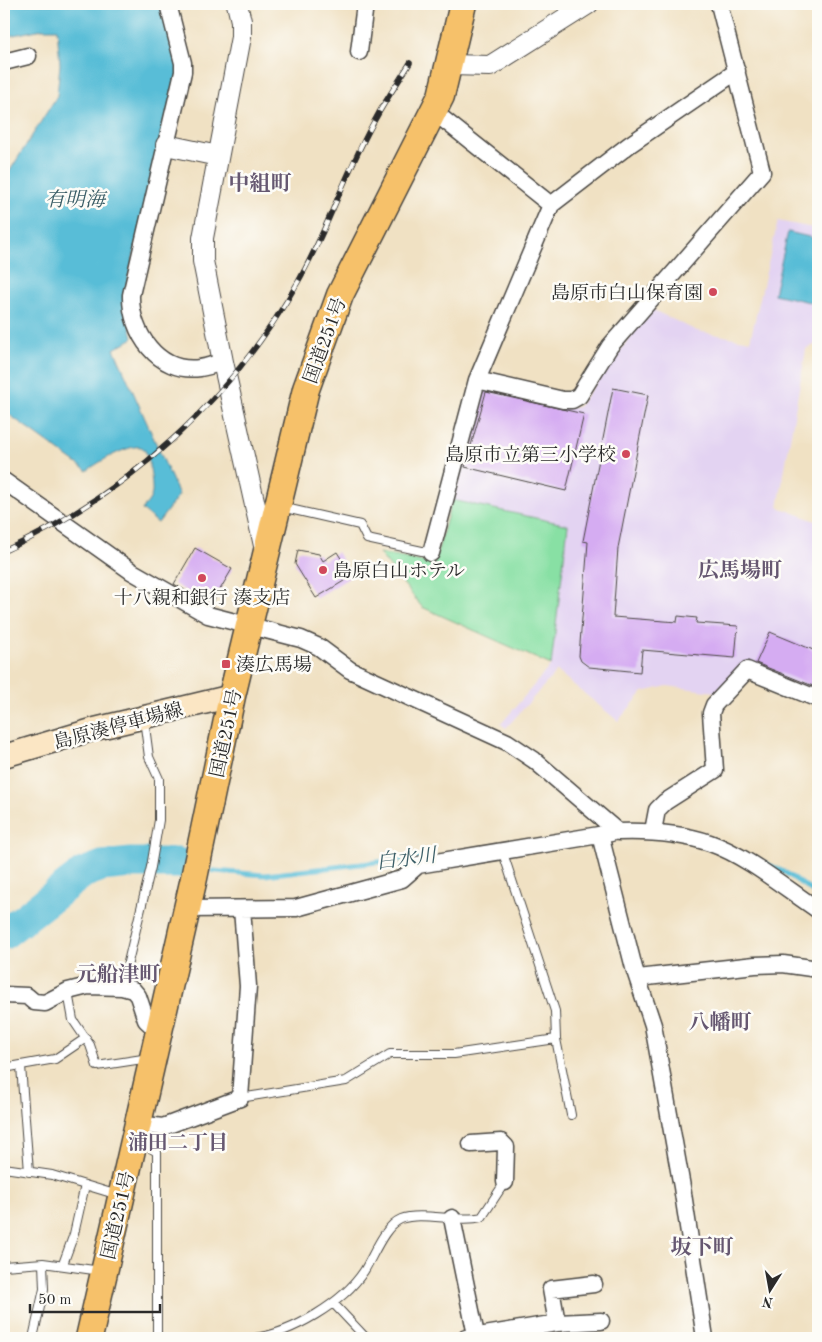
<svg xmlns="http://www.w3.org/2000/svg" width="822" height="1342" font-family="'Old Standard TT','Noto Serif JP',serif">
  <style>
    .built { fill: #e3d3f2 }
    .green { fill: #88e0a4; stroke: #5a8668 }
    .water { fill: #59bdd7; stroke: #427481 }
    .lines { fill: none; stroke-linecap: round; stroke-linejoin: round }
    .stream { stroke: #59bdd7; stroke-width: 5 }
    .river { stroke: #59bdd7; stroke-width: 31 }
    .building { fill: #d5acf2 }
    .service-casing { stroke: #494642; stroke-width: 10 }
    .minor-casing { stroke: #494642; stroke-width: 19 }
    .tertiary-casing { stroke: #494642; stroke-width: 22 }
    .secondary-casing { stroke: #494642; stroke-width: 25 }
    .trunk-casing { stroke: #494642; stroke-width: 29 }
    .service { stroke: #fff; stroke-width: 8 }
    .minor { stroke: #fff; stroke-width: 16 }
    .tertiary { stroke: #fff; stroke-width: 20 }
    .secondary { stroke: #fbe6c4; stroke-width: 22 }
    .trunk { stroke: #f6c16b; stroke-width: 26 }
    .rail-casing { stroke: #2b2b2b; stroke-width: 5.5 }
    .rail { stroke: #fdfcf7; stroke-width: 4; stroke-dasharray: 11; stroke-linecap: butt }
    .poi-dot { fill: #d1495b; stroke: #fdfcf7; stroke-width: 2 }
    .labels { text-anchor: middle; stroke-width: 5; stroke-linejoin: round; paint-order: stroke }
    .poi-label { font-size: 19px; fill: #2b2b2b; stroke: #fdfcf7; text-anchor: end }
    .street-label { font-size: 19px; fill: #2b2b2b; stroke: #fdfcf7 }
    .water-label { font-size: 20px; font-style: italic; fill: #3b5e67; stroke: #fdfcf7 }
    .neighbourhood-label { font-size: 20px; font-weight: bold; fill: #665871; stroke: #fdfcf7 }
    .quarter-label { font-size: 21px; font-weight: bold; fill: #665871; stroke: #fdfcf7 }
  </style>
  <rect width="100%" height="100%" fill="#fdfcf7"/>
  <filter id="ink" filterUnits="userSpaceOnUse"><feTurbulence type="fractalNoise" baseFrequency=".02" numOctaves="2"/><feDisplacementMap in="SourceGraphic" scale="10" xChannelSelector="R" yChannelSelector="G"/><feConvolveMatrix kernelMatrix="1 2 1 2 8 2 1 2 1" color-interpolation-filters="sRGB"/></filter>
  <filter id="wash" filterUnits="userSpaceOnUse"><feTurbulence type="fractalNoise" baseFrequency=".0096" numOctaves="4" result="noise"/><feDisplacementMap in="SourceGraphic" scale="20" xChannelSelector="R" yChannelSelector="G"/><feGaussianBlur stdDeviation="1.12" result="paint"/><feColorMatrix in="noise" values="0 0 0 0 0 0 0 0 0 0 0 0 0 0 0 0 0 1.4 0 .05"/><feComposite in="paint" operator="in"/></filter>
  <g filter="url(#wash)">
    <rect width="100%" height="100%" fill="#f0e1c3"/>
    <path class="built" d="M778 221 818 229V343L806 349 778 507 818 522V694L744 665 716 692 667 686 643 692 618 721 557 671 506 728 501 724 551 665 452 500 484 386 573 408 578 407 651 309 697 331 750 341Z"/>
    <path class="green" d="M452 500 568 525 551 665 422 607 379 553 434 564Z"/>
    <path class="water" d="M4 4H160L180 68 124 295 133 338 114 349 179 495 158 523 142 510C145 505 151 500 152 493 153 485 149 453 143 448 133 441 95 464 87 471L4 411V180L57 96 60 64 57 29H42L4 37Z
      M788 232 818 239V284L814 303 774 294Z"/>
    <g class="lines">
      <path class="stream" d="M760 861 786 873 818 895
        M214 871 265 875 421 857"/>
      <path class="river" d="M4 934 83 873 102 866 131 863H178"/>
    </g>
    <g id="blocks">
      <path class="building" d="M613 388 648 395 618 548 613 617 677 622 678 616 697 618 696 623 738 626 735 658 642 650 640 672 589 667 581 661 579 656 588 542 583 541Z
        M486 392 584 414 566 491 465 467Z
        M195 548 232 569 211 605 174 584Z
        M298 550 319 554 323 561 337 552 352 576 316 598 295 564Z
        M770 632 818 652V688L756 663Z"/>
    </g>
  </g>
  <g filter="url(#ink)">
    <use href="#blocks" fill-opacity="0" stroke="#494642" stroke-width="1"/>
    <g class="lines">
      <g class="service-casing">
        <path id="service" d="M281 507 360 525 367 539 431 553
          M503 853 555 1011 556 1039 571 1115
          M122 987 151 867 159 820V779L149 757 144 719
          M68 992 73 1020 90 1045 97 1066 149 1058
          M21 1066 29 1172
          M4 1068 55 1059 86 1038
          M240 1098 346 1081 390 1054H454L556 1039
          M139 1141 157 1152V1338
          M4 1168 52 1175 118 1195
          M63 1264 74 1234 85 1185
          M4 1266 43 1263 101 1271
          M333 1303 366 1338
          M33 1338 44 1289 43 1263
          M255 1338C292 1333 343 1303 364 1271 373 1257 384 1226 401 1219 421 1211 459 1223 482 1217L505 1182"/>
      </g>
      <g class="minor-casing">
        <path id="minor" d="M168 4 183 63V72L131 295C130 332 158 374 200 368 207 367 215 364 223 362
          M359 52 365 4
          M4 62 28 56
          M433 111 551 205
          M477 380 563 400H572L579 396 610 346 762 172 719 4
          M4 481 131 571 208 615 301 639 319 647 350 670 507 742 534 760 618 832C649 831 680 833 710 843 747 856 785 888 818 910
          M431 553 477 380 551 205 629 145 737 71
          M653 831 657 810 665 802 715 770 711 713 714 705 747 670 818 699
          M600 835 634 968 653 1025 682 1187 705 1338
          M187 909 296 908 402 879 418 865 611 833
          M638 978 755 965 783 964 818 969
          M4 995 27 996 34 1002 45 1003 68 991 88 986 122 987 133 990 138 996 146 1020 159 1032
          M137 1124 163 1127 240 1098 248 986 242 909
          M471 1144 501 1142 506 1147 505 1182
          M452 1218 476 1335
          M557 1323 601 1321
          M466 1338 557 1323 551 1289 594 1284"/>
      </g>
      <g class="tertiary-casing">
        <path id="tertiary" d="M237 4 241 21V37L203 238V261L223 362 265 550
          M450 65 490 66 588 4
          M166 145 218 156"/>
      </g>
      <g class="secondary-casing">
        <path id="secondary" d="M4 756 95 729 232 696"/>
      </g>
      <g class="trunk-casing">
        <path id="trunk" d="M89 1338 194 878 232 696 306 389 340 295 441 96 463 4"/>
      </g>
      <use href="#service" class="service"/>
      <use href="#minor" class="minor"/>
      <use href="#tertiary" class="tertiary"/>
      <use href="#secondary" class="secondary"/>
      <use href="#trunk" class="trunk"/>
      <g class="rail-casing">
        <path id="rail" d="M4 551C128 494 231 400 298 282 328 229 346 170 376 118 386 99 399 81 410 63"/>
      </g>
      <use href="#rail" class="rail"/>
    </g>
  </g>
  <g class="poi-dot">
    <circle cx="713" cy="292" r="5"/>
    <circle cx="626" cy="454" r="5"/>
    <circle cx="323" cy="570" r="5"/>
    <circle cx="202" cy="578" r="5"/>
    <rect x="221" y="659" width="10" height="10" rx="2.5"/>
  </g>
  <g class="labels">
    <g class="poi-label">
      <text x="703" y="299">島原市白山保育園</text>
      <text x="616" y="461">島原市立第三小学校</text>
      <text x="333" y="577" text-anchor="start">島原白山ホテル</text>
      <text x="202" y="604" text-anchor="middle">十八親和銀行 湊支店</text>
      <text x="236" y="671" text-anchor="start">湊広馬場</text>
    </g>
    <g class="street-label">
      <text transform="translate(324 340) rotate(-70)" y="7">国道251号</text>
      <text transform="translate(118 725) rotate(-15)" y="7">島原湊停車場線</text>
      <text transform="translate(225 733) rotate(-78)" y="7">国道251号</text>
      <text transform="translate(117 1215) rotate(-77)" y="7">国道251号</text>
    </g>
    <g class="water-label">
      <text x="75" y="206">有明海</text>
      <text transform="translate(406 858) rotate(-7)" y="7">白水川</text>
    </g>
    <g class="neighbourhood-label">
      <text x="178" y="1149">浦田二丁目</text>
    </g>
    <g class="quarter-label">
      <text x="260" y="190">中組町</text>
      <text x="740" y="577">広馬場町</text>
      <text x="118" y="981">元船津町</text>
      <text x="720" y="1029">八幡町</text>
      <text x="702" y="1254">坂下町</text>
    </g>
  </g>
  <rect width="822" height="1342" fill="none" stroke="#fdfcf7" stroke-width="20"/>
  <g transform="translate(770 1290) rotate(191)" stroke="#fdfcf7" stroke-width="4" paint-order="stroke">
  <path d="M0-4L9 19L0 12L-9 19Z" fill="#2b2b2b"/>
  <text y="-8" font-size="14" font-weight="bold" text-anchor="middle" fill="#2b2b2b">N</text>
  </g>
  <path d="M30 1304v8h130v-8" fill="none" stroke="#2b2b2b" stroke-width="2.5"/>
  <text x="38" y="1304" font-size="15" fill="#2b2b2b" stroke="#fdfcf7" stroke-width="4" paint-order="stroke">50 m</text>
</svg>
